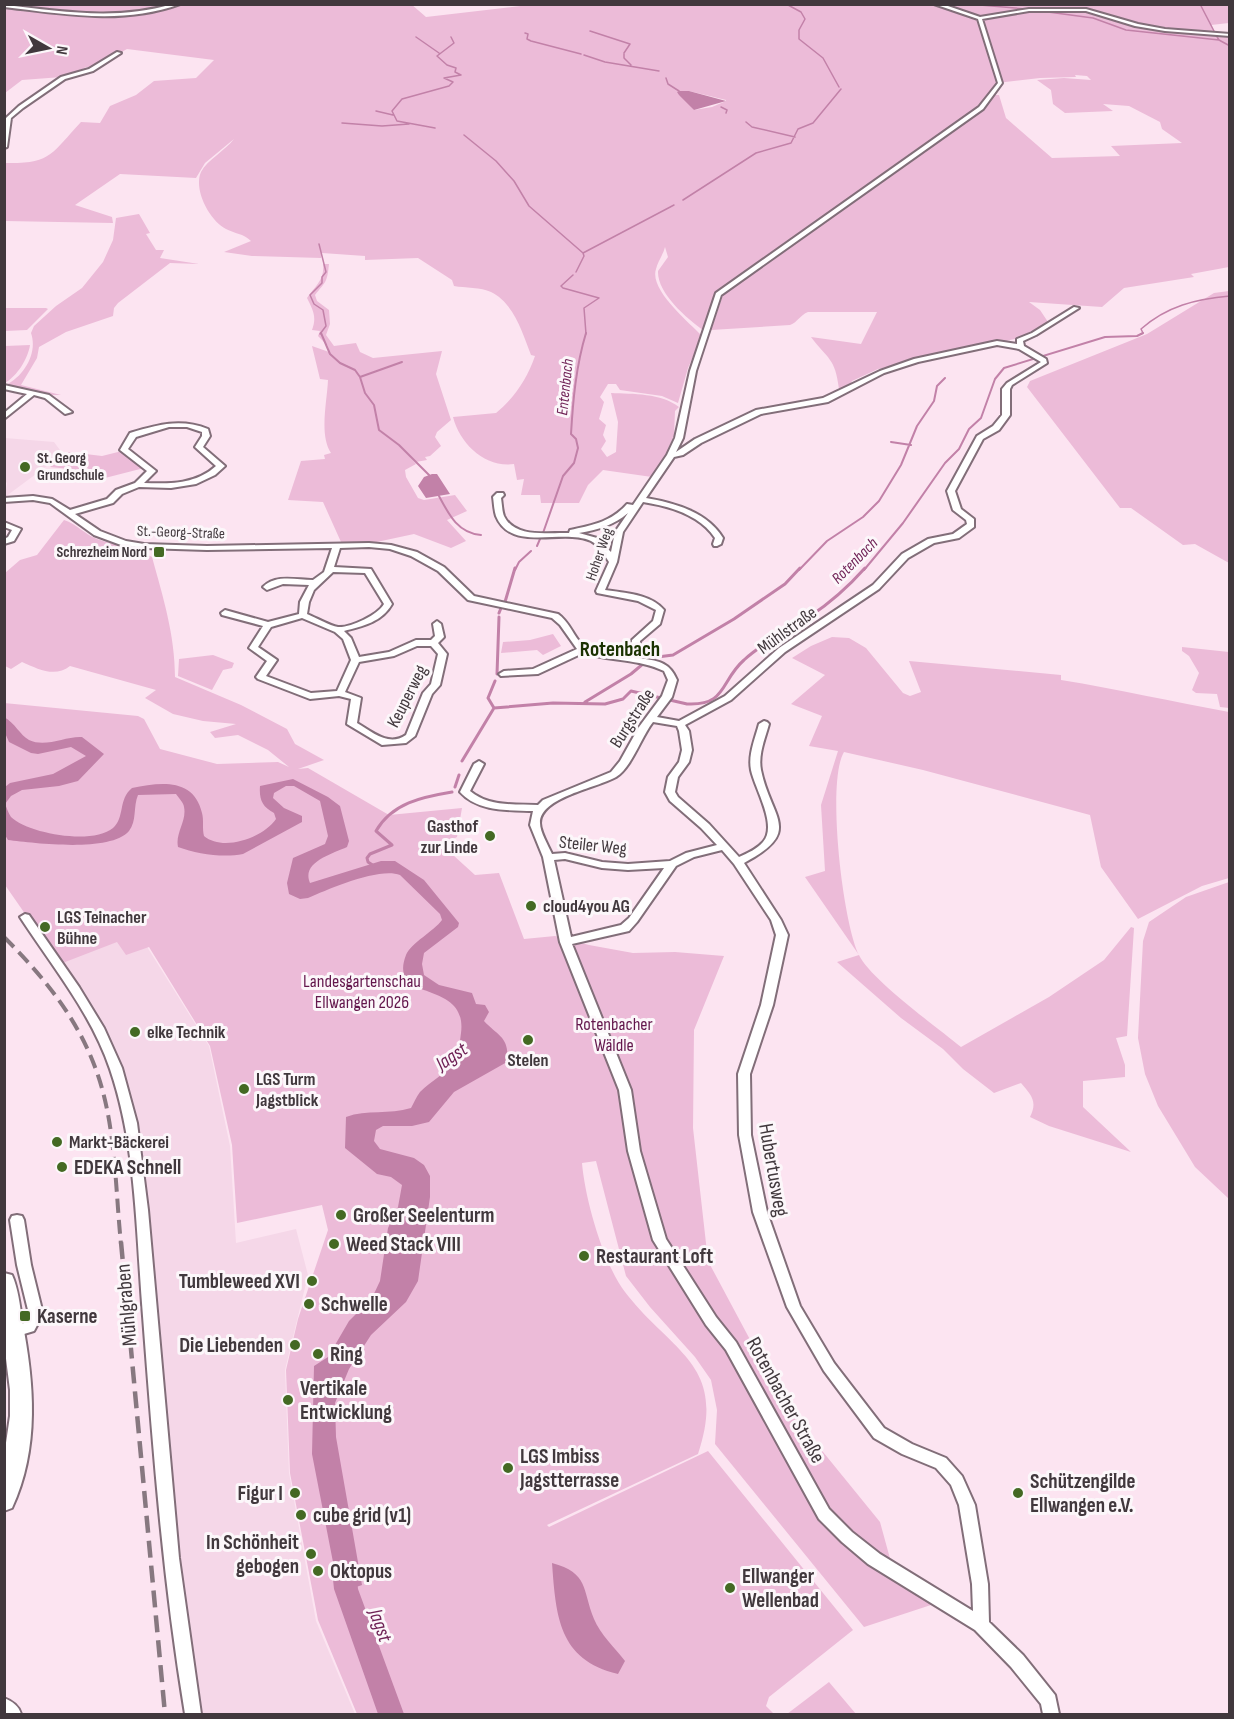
<svg xmlns="http://www.w3.org/2000/svg" width="1234" height="1719" font-family="'Sofia Sans Condensed',sans-serif">
  <style>
    .built { fill: #f5d7e8 }
    .green { fill: #ecbbd8; fill-rule: evenodd }
    .water { fill: #c281a8 }
    .lines { fill: none; stroke-linecap: round; stroke-linejoin: round }
    .stream-far2 { stroke: #c281a8; stroke-width: 1.5 }
    .stream-far1 { stroke: #c281a8; stroke-width: 2 }
    .stream { stroke: #c281a8; stroke-width: 3 }
    .river { fill: #c281a8; fill-rule: evenodd }
    .street-casing { stroke: #826e79; stroke-width: 4 }
    .primary-casing { stroke: #826e79; stroke-width: 4 }
    .street { fill: #fff; fill-rule: evenodd }
    .primary { fill: #fff; fill-rule: evenodd }
    .rail-far1 { stroke: #877880; stroke-width: 4; stroke-dasharray: 14 7; stroke-linecap: butt }
    .rail { stroke: #877880; stroke-width: 4.5; stroke-dasharray: 17 8; stroke-linecap: butt }
    .poi-dot { fill: #446923; stroke: #fcf7fa; stroke-width: 2 }
    .labels { text-anchor: middle; stroke-width: 6; stroke-linejoin: round; paint-order: stroke }
    .far-poi-label { font-size: 15px; font-weight: bold; fill: #41383d; stroke: #fcf7fa; text-anchor: start }
    .far-street-label { font-size: 15px; fill: #41383d; stroke: #fcf7fa }
    .far-water-label { font-size: 16px; font-style: italic; fill: #6f2256; stroke: #fcf7fa }
    .street-label { font-size: 18px; fill: #41383d; stroke: #fcf7fa }
    .poi-label { font-size: 18px; font-weight: bold; fill: #41383d; stroke: #fcf7fa; text-anchor: start }
    .park-label { font-size: 18px; fill: #63164c; stroke: #fcf7fa }
    .water-label { font-size: 20px; font-style: italic; fill: #6f2256; stroke: #fcf7fa }
    .quarter-label { font-size: 21px; font-weight: bold; fill: #1a3201; stroke: #fcf7fa }
    .near-poi-label { font-size: 21px; font-weight: bold; fill: #41383d; stroke: #fcf7fa; text-anchor: start }
    .near-street-label { font-size: 21px; fill: #41383d; stroke: #fcf7fa }
  </style>
  <rect width="100%" height="100%" fill="#fce4f1"/>
  <path class="built" d="M5 438 54 442 63 454 5 497 7 483 4 480Z
    M129 918 209 1046 230 1146 236 1243 296 1229 308 1275 285 1370 289 1473 316 1621 355 1714H198L190 1671 170 1477 119 1064 48 943Z"/>
  <path class="green" d="M411 4 426 17 537 4 1229 5V23L1211 25 1215 33H1188L1229 35V267L1191 274 1194 277 1124 288 1102 307 1029 302 1040 310 1048 322 1019 338 878 369 852 381 851 383 853 385 836 394 833 391 839 389C835 357 828 360 811 337L861 344 877 312H808C800 315 798 322 790 325L711 330 725 289H721L704 331C686 318 657 293 658 271L668 257 665 247C663 255 658 261 656 269 649 290 689 322 702 336L688 368 678 403 662 396 620 390 616 384H608L600 397 604 402 599 419 606 425 603 435 606 441 601 449 607 457 616 452 618 422 611 393C633 394 661 393 679 407L675 411 674 435 667 452 669 453 652 477 603 470 588 485 579 503H541L540 495H521L524 479 517 480 514 464C485 468 460 444 453 417L496 413C515 397 527 379 535 356L531 355C523 334 514 303 491 292 481 287 465 288 454 286L452 280 418 258 365 260V256L322 253 321 258 252 256 224 252 251 241C243 233 235 234 226 229 210 221 193 190 201 172 207 160 226 150 234 139L205 163 196 178 120 174 75 205 112 217 113 223 5 221V163C51 164 51 154 81 122L100 123 110 106 136 95 154 81 196 78 214 60 127 49 93 68 86 67 74 74 62 77 22 80 5 93V5ZM1075 75 1087 76 1091 80 1064 78 1037 80 1051 90 1053 104 1065 113 1113 111 1103 104 1129 106 1160 122 1162 129 1182 143 1111 146 1120 156 1052 158 1006 118 999 95H992L997 83 1040 78 1076 77ZM689 91 726 100V101L712 107 694 110 683 97Z
    M139 214 150 233 146 234 156 250H164L160 258 199 264 170 263 118 303 114 308 113 316 66 332 39 347 37 358 21 385 61 395H50L6 385C24 376 38 353 31 333L34 326 56 306 82 288 103 262 113 240 116 218Z
    M323 264H329C327 283 326 281 315 295L317 301 329 310 330 324 326 335 334 346 356 343 360 352 373 358 442 351 436 374 451 420 437 432 435 437 441 446 430 456 425 457 427 460 416 462 409 456 416 464 405 470 406 477 418 498 424 500 455 495 467 511 447 520 466 541 451 548 414 534 372 543 341 542 323 502 288 500 301 461 325 459 324 455 331 453C319 435 327 402 328 380L320 379 312 346 329 352 328 346 318 336 320 331 312 330C317 317 313 310 307 298 315 286 325 280 323 264Z
    M1229 291H1230L1229 563 1195 544 1183 545 1131 508H1120L1027 387 1030 381 1147 334 1214 293Z
    M4 308H46L48 309 27 330 5 331Z
    M30 345C28 359 17 376 5 383V346Z
    M122 451 144 468 105 478 87 468 80 470 50 467 69 452 102 456Z
    M64 520C77 524 84 534 97 539 115 546 135 547 152 557 163 597 175 635 175 677L241 705 287 729 295 744 324 760 298 769 308 768 389 815 462 808 457 837 442 845 475 875 499 873 524 939 555 936 589 945 633 953 675 952 724 956 694 1030 693 1128 708 1261 770 1377 806 1431 880 1522 897 1584 934 1604 864 1627 715 1444 717 1410 711 1380 695 1357 650 1307 626 1276 596 1161 582 1163C585 1199 603 1263 625 1292 672 1353 728 1364 698 1454L547 1525 549 1527 708 1451 853 1630 769 1697 766 1706 774 1714H357L318 1620 290 1473 286 1370 298 1319 328 1230 322 1205 237 1223 232 1145 210 1046 149 947 126 955 117 942 60 964 5 885 4 703 138 716 144 719 160 749 217 764 278 762 289 767 268 750 238 735 215 738 210 732 236 724 203 721 173 714 145 698 156 690 70 666C55 678 38 669 22 662L11 669 5 666V573L20 560 37 555Z
    M553 634 561 646 543 655 537 650 501 653 503 642 530 640Z
    M832 637 849 638 866 648 903 693 910 696 921 692 909 661 1061 675V680C1118 689 1173 702 1229 712V878L1202 886 1138 919 1101 867 1090 815 923 770 844 752C826 782 843 923 859 955 870 979 938 1028 961 1047L1049 997 1104 960 1131 927 1134 928 1127 1036 1116 1038 1125 1065V1077L1083 1081V1107L1131 1152 1049 1126 1030 1117C1038 1101 1031 1095 1021 1083L994 1093 963 1069 943 1049 901 1018 837 962 859 955 805 877 825 871 821 805 838 751 809 746 822 716 791 704 825 675 792 658 811 646Z
    M1182 647 1229 652V708L1220 707 1217 694 1196 693 1192 690 1199 673 1189 656 1182 651Z
    M213 655 234 663 232 668 223 670 212 690 178 676 179 659Z
    M1229 882H1230L1229 1199 1195 1167 1158 1106 1145 1074 1138 1038 1143 941 1149 922 1186 897Z
    M829 1682 856 1714H787Z"/>
  <path class="water" d="M679 91H689L726 101 694 110 679 95 677 92Z
    M432 474H437L450 494 426 498 418 486 424 477Z
    M4 717C15 723 20 735 29 740 46 748 65 736 82 737L104 754 78 781 59 786 22 790 11 796 5 804C7 808 8 813 11 817 29 834 93 845 113 828 125 818 118 799 132 788 161 782 194 778 202 813 204 820 202 829 204 836 223 852 263 838 276 819L274 813C262 807 259 799 260 786L293 779 328 797 340 806 349 841 347 847C332 854 301 862 310 883L381 861H395L424 880 459 923 458 927 424 953 422 964 424 975 439 985 472 993 476 1004 485 1005 489 1012 484 1021C498 1036 510 1037 507 1062L454 1092 429 1122 412 1126H383L376 1130 374 1141 380 1149 414 1158 424 1165 430 1176V1197L418 1281 406 1302 371 1335 349 1369 335 1403 336 1437 362 1585 339 1593 312 1454 314 1366 328 1357 349 1321 372 1298 380 1281 388 1228 398 1207 402 1185 391 1177 377 1174 345 1148 346 1117C367 1109 389 1115 411 1108 414 1103 416 1097 420 1092 431 1081 446 1074 454 1060 458 1052 460 1043 461 1033 468 978 387 1004 406 955 411 943 434 931 442 920L440 914 400 875C379 867 329 889 308 898L300 899 289 894 287 883 293 858 325 844 328 836 320 801 294 786H286L274 793 273 798 284 808 302 816V822L243 854C223 858 197 854 178 847 175 833 187 821 184 807 184 803 178 797 176 794L138 795C133 807 137 821 129 831 110 853 34 843 8 840L5 835V787L10 783 53 774 86 756 71 747 38 754 31 753 9 742 5 733Z
    M552 1563C589 1573 582 1589 594 1619 600 1634 615 1648 625 1661L618 1674C558 1660 556 1615 552 1563Z"/>
  <g class="lines">
    <path class="stream-far2" d="M968 4 1026 9
      M1200 4 1215 33
      M788 5 801 12 805 19 799 30V39L823 58 839 87
      M1033 10 1093 18 1126 30 1219 40
      M590 31 630 44 624 53
      M525 33 528 34 527 39 531 41 581 54
      M1216 35 1219 40 1230 46
      M416 37 439 53
      M624 54V58L631 65
      M584 55 605 62 659 71
      M666 78 668 84 679 91
      M721 107 727 110 726 113
      M376 111 393 115
      M746 122 752 127 795 137
      M342 123 382 126 409 124
      M435 128 397 121 392 111 402 99 449 86 453 82 444 78 461 75 455 72 456 68 447 65 437 56 454 43 451 37
      M464 135 496 161 514 181 529 206 583 253
      M683 200 756 153 791 143 798 129 813 123 841 89
      M319 244 326 272 322 277V283L310 295 314 304 323 310 326 326 320 334
      M576 272 584 256 583 253 674 205
      M573 275 561 286 563 288 599 298 584 308 586 334
      M1141 334 1143 333 1141 329C1167 306 1196 299 1230 296"/>
    <path class="stream-far1" d="M321 333 330 354 340 363 355 370 360 377 365 393 374 405 379 430 399 445 429 475
      M360 377 402 362
      M891 442 911 445
      M439 496C449 515 458 533 481 535
      M543 533 563 476 574 463 578 448 576 439 571 434C573 400 576 366 586 333
      M537 546 540 539
      M515 570 519 562 531 551
      M799 570 827 541 863 517 879 501 901 465 917 426 934 401 937 386 945 378
      M864 570 903 523 945 463 959 449 969 429 981 418 995 379 1004 368 1105 337 1137 336 1143 333"/>
    <path class="stream" d="M505 602 515 568
      M499 613 501 608
      M497 674 499 617
      M585 702 631 674 650 658 673 655 734 619 785 584 800 568
      M494 708 488 698 495 681
      M462 761 494 708 553 703 605 704 623 699 631 691 687 704C727 706 720 681 744 660 763 642 788 631 809 617 830 603 849 586 865 568
      M455 787 459 775
      M374 866 368 862 367 858 370 854 392 845 376 831C392 803 422 797 452 792"/>
    <path class="river" d="M344 1559 353 1562 356 1570 358 1589 404 1714H378L334 1589 332 1570 335 1562Z"/>
    <g class="street-casing">
      <path id="street" d="M172 4H180C123 25 63 14 4 7V5C61 11 117 21 172 4Z
        M934 4H942L980 17 1029 9H1086L1138 24 1165 29 1230 34V36L1165 31 1135 26 1086 11H1029L982 19 1002 83 983 109 721 295 696 371 683 438 676 452 695 439 756 410 823 398 880 371 914 359 997 341 1017 344V339L1032 333 1074 307 1079 308 1036 335 1023 341 1024 346 1046 359 1047 363 1012 385 1010 389V415L999 430 983 439 955 491 961 509 974 519V527L959 538 934 543 908 558 879 589 785 652 731 700 685 725 689 731 692 750 689 762 678 777 675 792 678 797 709 824 739 857C748 853 757 849 763 842 778 826 755 789 751 770 748 755 755 739 759 724L764 721 767 722 769 724C765 739 758 754 761 770 771 819 804 831 744 863L781 920 788 935 773 1005 750 1074 751 1135 767 1212 800 1306 834 1363 884 1428 912 1444 946 1458 962 1476 975 1505 988 1584 989 1622 1023 1655 1055 1695 1059 1714H1043L1041 1704 1011 1667 975 1630 868 1564 842 1542 819 1519 726 1350 706 1325 653 1240 628 1151 619 1090 560 942 543 857 530 825 533 811C508 810 478 812 460 792L474 764 479 761 484 764 470 791C489 807 516 804 538 805L543 800 611 772 620 761 639 727 662 696 668 680 664 671C639 659 609 661 583 653L538 674 501 676 499 674 504 671 533 669 577 649 560 625 552 618 468 600 438 571 411 556 390 549 369 547 340 548 334 567 371 569 392 604C382 622 363 626 344 631L351 638 359 657 389 652 416 640H431L435 636 433 624 437 621 441 624 444 637 438 643 447 654 440 685 432 694 415 736 406 743 382 745 347 724 351 699 339 696 310 699 258 679 256 677 267 661 249 648 263 626 222 615 221 613 225 610 268 622 299 614 300 602 309 585 283 584 267 590 263 587C276 574 296 580 313 580L324 572 332 548 207 550 144 548 121 545 94 535 50 503 33 500 4 502V498L33 496 52 499 70 510 107 499 116 490 135 483 147 471 120 450 130 433C157 425 180 418 208 429L210 436 203 447 225 466 215 475 196 484 171 488 139 487 122 494 113 503 75 514 100 531 126 541 144 544 207 546 369 543 391 545 417 552 444 567 474 596 558 614C568 621 572 632 579 641 590 655 614 655 630 657L632 640 653 621 656 610 638 601 597 593 596 591 609 562C604 554 599 545 591 541 562 528 511 553 496 516 494 510 494 503 493 497L497 493H503L504 495 501 498C502 504 502 511 504 516 515 539 549 532 569 533L570 530C593 525 611 522 627 504L633 505 667 455 675 438 690 371 716 293 979 107 998 83 978 19ZM997 345 1019 349 1041 362 1007 383 1002 389V415L993 426 977 436 947 491 953 510 966 520 967 524 953 534 928 539 902 554 873 585 779 648 725 696 679 721 657 717 672 697 677 680C669 661 657 661 639 658L640 641 660 624 664 610C651 594 625 593 605 590L617 562 623 532 643 502C669 506 700 515 715 538L713 544 714 546H717L721 544 723 538C707 512 675 503 646 498L674 457 683 455 701 443 761 414 828 402 884 373 918 362ZM169 427H187L202 432V436L195 447 216 466C196 484 171 484 144 483L156 471 128 449 136 437ZM628 513 615 532 611 552 597 538 579 533C598 530 614 525 628 513ZM333 572 365 573 384 604C378 615 350 628 338 627 330 626 315 617 307 614L309 602 314 590ZM302 618 335 632 343 639 351 660 337 691 311 693 266 676 277 660 258 647 271 627ZM417 646H431L438 654 431 684 423 693 406 735C389 747 372 732 357 723L361 698 345 692 359 662 394 656ZM653 722 677 726 679 731 682 750 679 762 668 777 665 792 670 801 701 828 717 845 686 853 670 861 628 864 602 862 565 853 552 854C548 845 540 832 540 823 540 797 597 788 616 777 632 767 641 737 653 722ZM722 850 734 864 771 920 776 935 761 1005 738 1074 739 1135 753 1212 787 1307 824 1371 874 1438 902 1454 936 1468 951 1485 959 1505 972 1584 973 1611 880 1554 852 1532 829 1509 736 1342 716 1317 666 1239 640 1151 631 1090 572 944 629 931 637 922 676 866 694 857ZM565 859 602 868 628 870 664 868 629 918 621 925 571 937 554 860Z
        M117 52 121 53 93 71 65 79 23 108 11 118 7 147 4 148 6 118 19 106 61 77 89 69Z
        M4 385 49 395 72 412 65 414 45 398 34 395 4 419V413L27 394 4 389Z
        M4 522 21 529 14 541 4 544V539L8 537 12 530 4 527Z
        M25 914 29 915 79 987 104 1028 122 1068 137 1123 148 1210 179 1558 201 1714H185C163 1582 153 1449 143 1316 136 1234 137 1148 110 1069 91 1013 52 966 20 917Z
        M17 1215 22 1216 24 1220 31 1265 43 1314 34 1331 14 1337 9 1335 7 1331 9 1327 24 1323 29 1314 17 1265 10 1220 12 1216Z
        M4 1698C12 1701 19 1706 21 1714H4Z"/>
    </g>
    <g class="primary-casing">
      <path id="primary" d="M4 1273 12 1275C18 1288 20 1305 22 1320 34 1382 40 1448 12 1508L4 1511V1456L10 1416V1390L4 1343Z"/>
    </g>
    <use href="#street" class="street"/>
    <use href="#primary" class="primary"/>
    <path class="rail-far1" d="M4 937C42 975 76 1016 95 1067 116 1122 115 1186 121 1244"/>
    <path class="rail" d="M121 1242 165 1714"/>
  </g>
  <g class="poi-dot">
    <circle cx="25" cy="467" r="6"/>
    <rect x="153" y="546" width="12" height="12" rx="3"/>
    <circle cx="490" cy="836" r="6"/>
    <circle cx="531" cy="906" r="6"/>
    <circle cx="45" cy="927" r="6"/>
    <circle cx="135" cy="1032" r="6"/>
    <circle cx="528" cy="1040" r="6"/>
    <circle cx="244" cy="1089" r="6"/>
    <circle cx="57" cy="1142" r="6"/>
    <circle cx="62" cy="1167" r="6"/>
    <circle cx="341" cy="1215" r="6"/>
    <circle cx="334" cy="1244" r="6"/>
    <circle cx="584" cy="1256" r="6"/>
    <circle cx="312" cy="1281" r="6"/>
    <circle cx="309" cy="1304" r="6"/>
    <rect x="19" y="1310" width="12" height="12" rx="3"/>
    <circle cx="295" cy="1345" r="6"/>
    <circle cx="318" cy="1354" r="6"/>
    <circle cx="288" cy="1400" r="6"/>
    <circle cx="508" cy="1468" r="6"/>
    <circle cx="295" cy="1493" r="6"/>
    <circle cx="1018" cy="1493" r="6"/>
    <circle cx="301" cy="1515" r="6"/>
    <circle cx="311" cy="1554" r="6"/>
    <circle cx="318" cy="1571" r="6"/>
    <circle cx="730" cy="1588" r="6"/>
  </g>
  <g class="labels">
    <g class="far-poi-label">
      <text x="37" y="463">St. Georg<tspan x="37" dy="17">Grundschule</tspan></text>
      <text x="147" y="557" text-anchor="end">Schrezheim Nord</text>
    </g>
    <g class="far-street-label">
      <text transform="translate(181 532) rotate(2)" y="5">St.-Georg-Straße</text>
      <text transform="translate(599 554) rotate(-71)" y="5">Hoher Weg</text>
    </g>
    <g class="far-water-label">
      <text transform="translate(564 387) rotate(-84)" y="6">Entenbach</text>
      <text transform="translate(854 560) rotate(-45)" y="6">Rotenbach</text>
    </g>
    <g class="street-label">
      <text transform="translate(787 630) rotate(-36)" y="6">Mühlstraße</text>
      <text transform="translate(407 696) rotate(-63)" y="6">Keuperweg</text>
      <text transform="translate(632 718) rotate(-57)" y="6">Burgstraße</text>
      <text transform="translate(593 845) rotate(6)" y="6">Steiler Weg</text>
    </g>
    <g class="poi-label">
      <text x="478" y="832" text-anchor="end">Gasthof<tspan x="478" dy="21">zur Linde</tspan></text>
      <text x="543" y="912">cloud4you AG</text>
      <text x="57" y="923">LGS Teinacher<tspan x="57" dy="21">Bühne</tspan></text>
      <text x="147" y="1038">elke Technik</text>
      <text x="528" y="1066" text-anchor="middle">Stelen</text>
      <text x="256" y="1085">LGS Turm<tspan x="256" dy="21">Jagstblick</tspan></text>
      <text x="69" y="1148">Markt-Bäckerei</text>
    </g>
    <g class="park-label">
      <text x="362" y="987">Landesgartenschau<tspan x="362" dy="21">Ellwangen 2026</tspan></text>
      <text x="614" y="1030">Rotenbacher<tspan x="614" dy="21">Wäldle</tspan></text>
    </g>
    <g class="water-label">
      <text transform="translate(451 1056) rotate(-34)" y="7">Jagst</text>
      <text transform="translate(381 1625) rotate(70)" y="7">Jagst</text>
    </g>
    <g class="quarter-label">
      <text x="620" y="656">Rotenbach</text>
    </g>
    <g class="near-poi-label">
      <text x="74" y="1174">EDEKA Schnell</text>
      <text x="353" y="1222">Großer Seelenturm</text>
      <text x="346" y="1251">Weed Stack VIII</text>
      <text x="596" y="1263">Restaurant Loft</text>
      <text x="300" y="1288" text-anchor="end">Tumbleweed XVI</text>
      <text x="321" y="1311">Schwelle</text>
      <text x="37" y="1323">Kaserne</text>
      <text x="283" y="1352" text-anchor="end">Die Liebenden</text>
      <text x="330" y="1361">Ring</text>
      <text x="300" y="1395">Vertikale<tspan x="300" dy="24">Entwicklung</tspan></text>
      <text x="520" y="1463">LGS Imbiss<tspan x="520" dy="24">Jagstterrasse</tspan></text>
      <text x="1030" y="1488">Schützengilde<tspan x="1030" dy="24">Ellwangen e.V.</tspan></text>
      <text x="283" y="1500" text-anchor="end">Figur I</text>
      <text x="313" y="1522">cube grid (v1)</text>
      <text x="299" y="1549" text-anchor="end">In Schönheit<tspan x="299" dy="24">gebogen</tspan></text>
      <text x="330" y="1578">Oktopus</text>
      <text x="742" y="1583">Ellwanger<tspan x="742" dy="24">Wellenbad</tspan></text>
    </g>
    <g class="near-street-label">
      <text transform="translate(774 1170) rotate(80)" y="7">Hubertusweg</text>
      <text transform="translate(126 1305) rotate(-95)" y="7">Mühlgraben</text>
      <text transform="translate(786 1400) rotate(61)" y="7">Rotenbacher Straße</text>
    </g>
  </g>
  <rect width="1234" height="1719" fill="none" stroke="#41383d" stroke-width="12"/>
  <g transform="translate(48 48) rotate(99)" stroke="#fcf7fa" stroke-width="4.5" paint-order="stroke">
  <path d="M0-4.5L10 22L0 15L-10 22Z" fill="#41383d"/>
  <text y="-9" font-size="16" font-weight="bold" text-anchor="middle" fill="#41383d">N</text>
  </g>
</svg>
